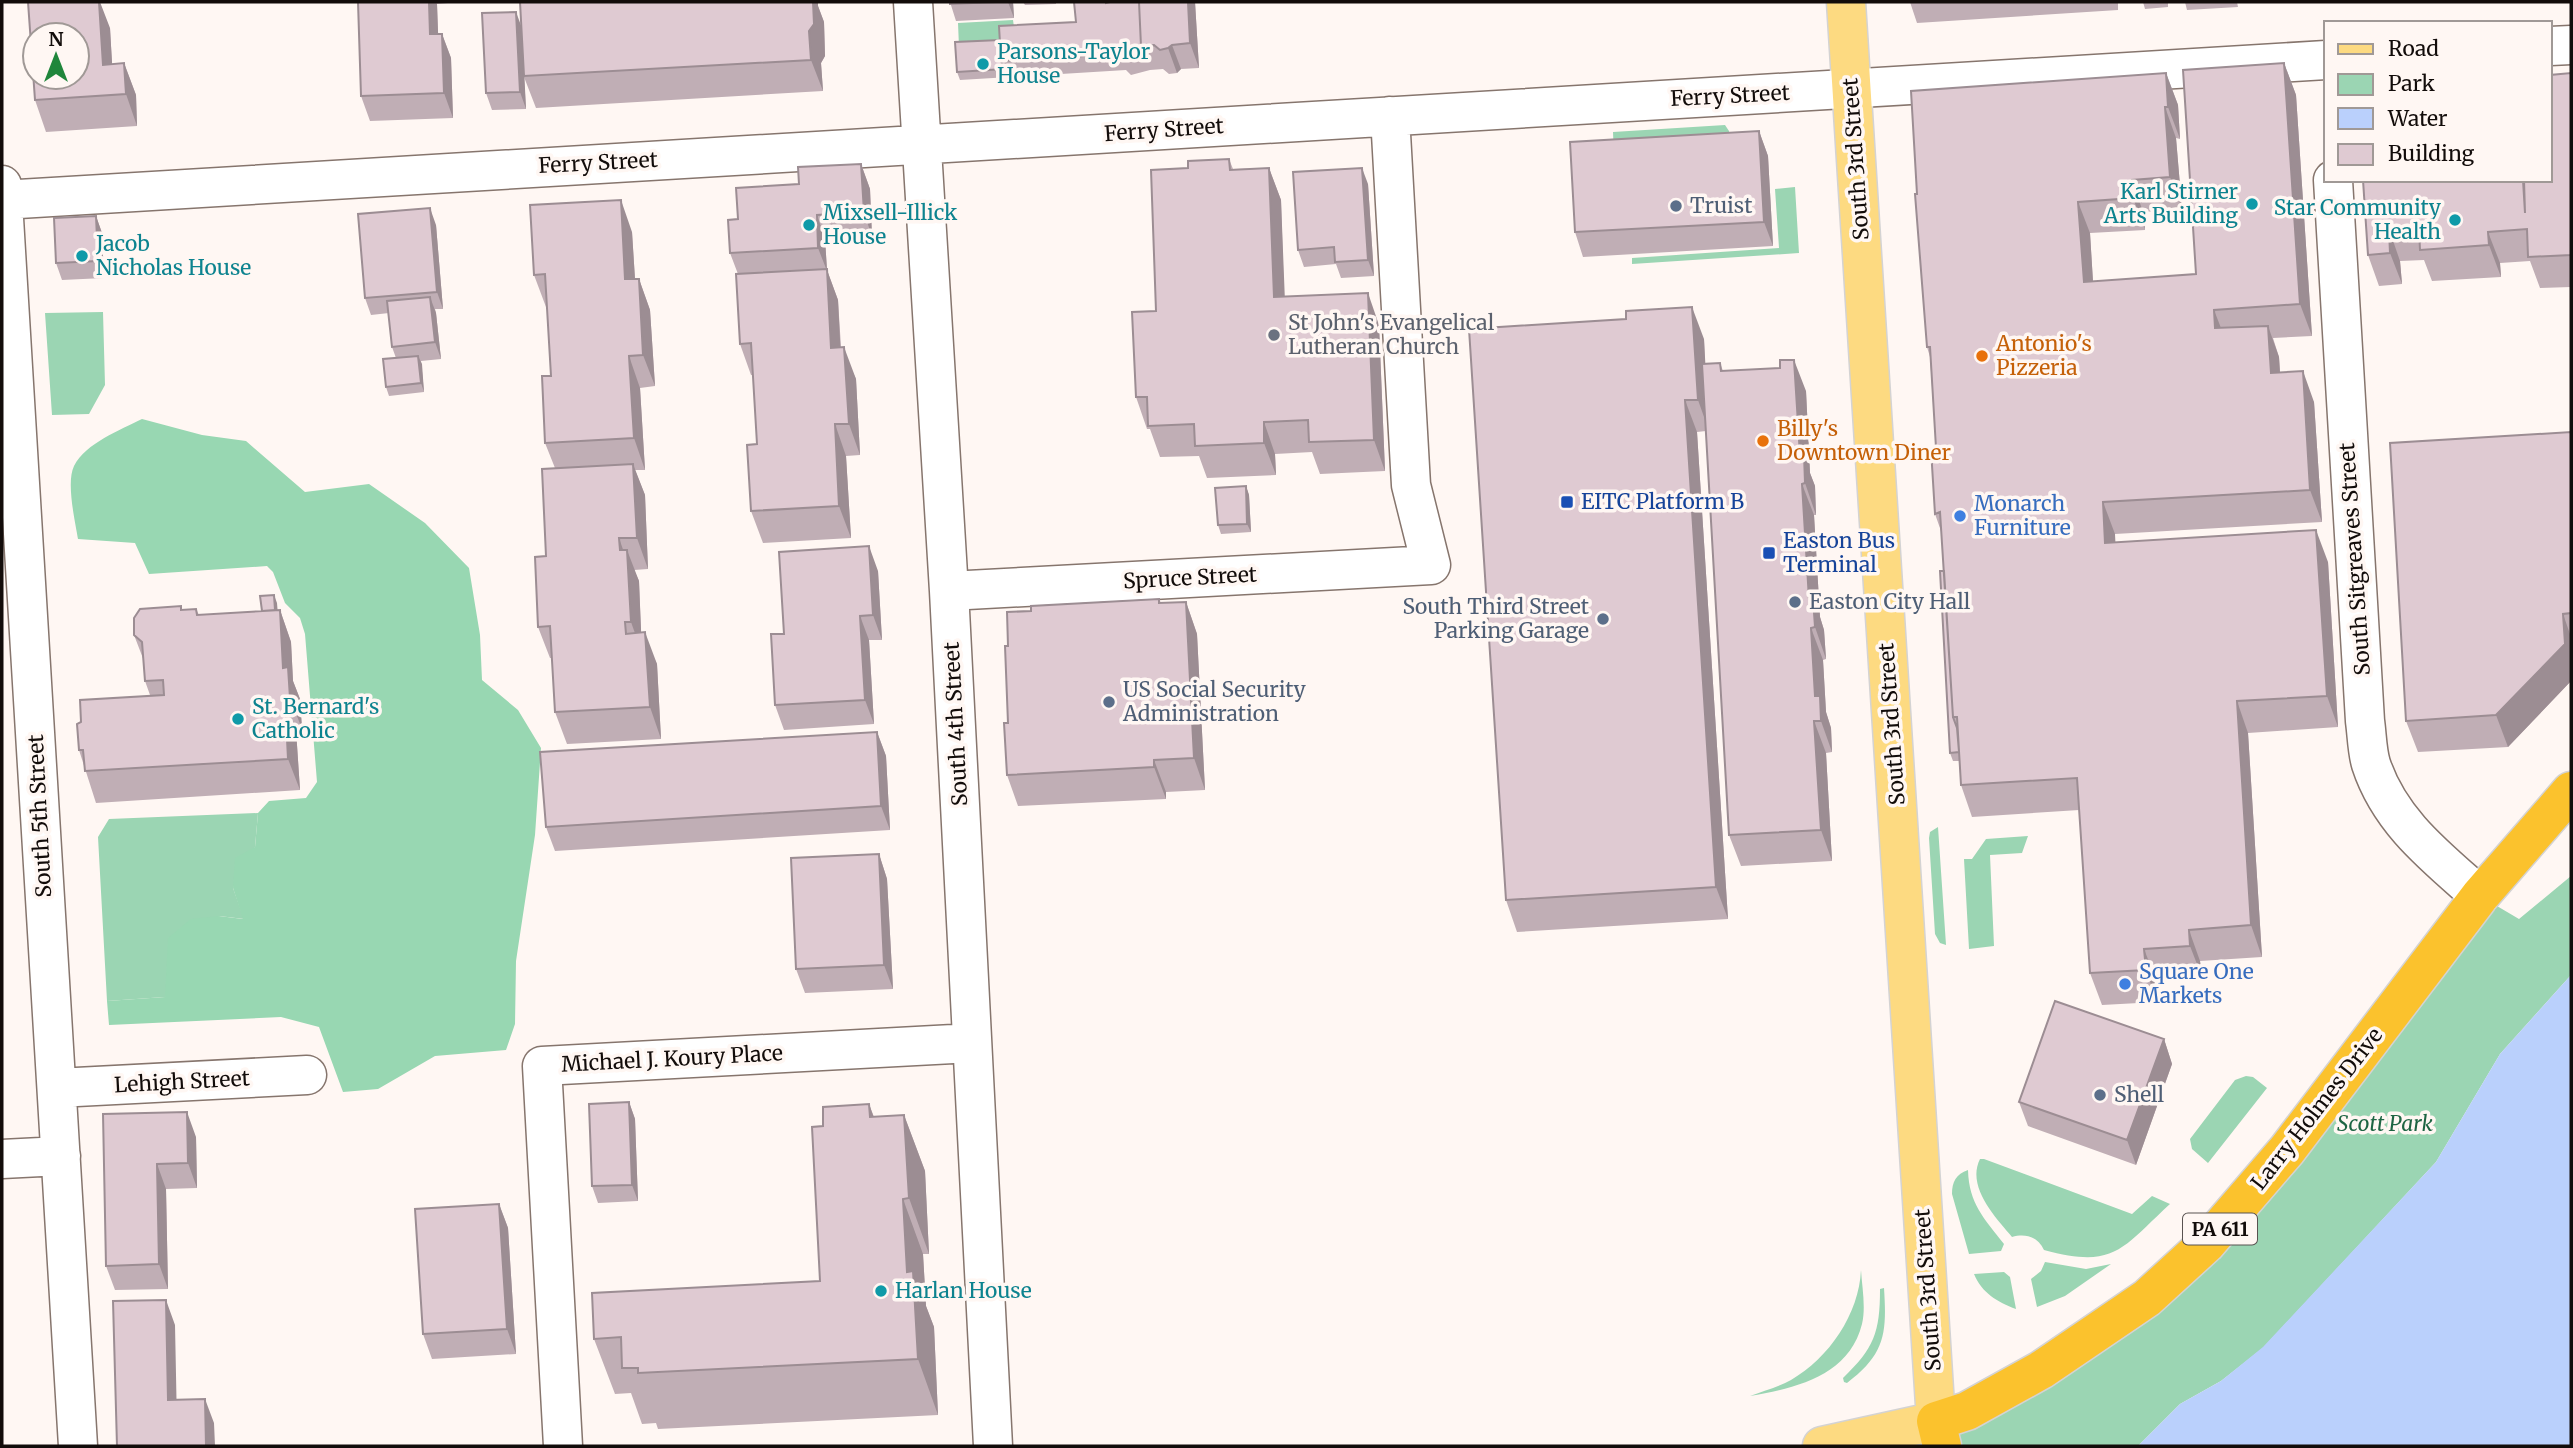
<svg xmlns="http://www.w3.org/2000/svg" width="2573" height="1448" font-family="Merriweather,serif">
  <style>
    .green { fill: #9bd5b3 }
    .forest { fill: #98d7b2 }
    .water { fill: #bad0fc }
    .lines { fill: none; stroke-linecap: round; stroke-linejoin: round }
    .minor-casing { stroke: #86756d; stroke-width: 41 }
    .major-casing { stroke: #d4d3d3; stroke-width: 41 }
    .highway-casing { stroke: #d4d3d3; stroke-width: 41 }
    .minor { stroke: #fff; stroke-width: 38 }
    .major { stroke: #fdda81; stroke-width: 38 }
    .highway { stroke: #fbc22d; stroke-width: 38 }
    .wall { fill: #c0aeb5 }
    .shaded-wall { fill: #9c8d93 }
    .building { fill: #dfcad2; stroke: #9c8d93; stroke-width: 2; fill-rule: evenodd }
    .culture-dot { fill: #0f9aa8; stroke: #fff7f3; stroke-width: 2.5 }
    .service-dot { fill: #5c6f8a; stroke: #fff7f3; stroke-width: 2.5 }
    .worship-dot { fill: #6b7280; stroke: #fff7f3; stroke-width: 2.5 }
    .food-dot { fill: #e8710a; stroke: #fff7f3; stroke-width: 2.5 }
    .transit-dot { fill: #1a4fb4; stroke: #fff7f3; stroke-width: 2.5 }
    .shop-dot { fill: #3f7fe0; stroke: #fff7f3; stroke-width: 2.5 }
    .labels { text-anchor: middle; stroke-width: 7; stroke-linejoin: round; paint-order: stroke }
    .shield { fill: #fff7f3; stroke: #595250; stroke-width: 2 }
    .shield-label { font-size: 19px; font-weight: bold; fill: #120c0a }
    .culture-label { font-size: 21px; fill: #0d838f; stroke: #fff7f3; text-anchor: start }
    .street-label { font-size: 21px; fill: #120c0a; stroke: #fff7f3 }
    .service-label { font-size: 21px; fill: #4e5e75; stroke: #fff7f3; text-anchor: start }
    .worship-label { font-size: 21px; fill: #5b616d; stroke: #fff7f3; text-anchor: start }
    .food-label { font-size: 21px; fill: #c56008; stroke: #fff7f3; text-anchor: start }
    .transit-label { font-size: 21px; fill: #164399; stroke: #fff7f3; text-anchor: start }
    .shop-label { font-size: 21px; fill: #366cbe; stroke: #fff7f3; text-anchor: start }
    .park-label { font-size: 21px; font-style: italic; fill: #1e6543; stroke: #fff7f3 }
  </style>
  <rect width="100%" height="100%" fill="#fff7f3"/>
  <path class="green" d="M1013 20 1014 27 1035 41 959 47 958 23Z
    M1725 125 1729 131 1730 149 1614 157 1613 132Z
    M1795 187 1799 253 1632 264V258L1779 248 1775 189Z
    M103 312 105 385 89 414 52 415 45 313Z
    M258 813 255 847 233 888 244 919 219 916 165 997 107 1001 98 837 109 819Z
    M1938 827 1946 945 1940 943 1935 934 1929 838 1930 832Z
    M2028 836 2022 853 1990 855 1994 946 1969 949 1964 859H1972L1986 839Z
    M2571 876V975L2500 1054 2436 1162 2263 1348 2221 1381 2180 1404 2138 1446H1942L1967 1411 2117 1319 2480 896 2519 919Z
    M2246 1076 2253 1077 2267 1088 2208 1163 2192 1149 2190 1139 2235 1080Z
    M1980 1159H1984L2132 1214 2152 1196 2170 1204C2121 1249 2115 1269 2044 1250 2038 1237 2026 1233 2012 1237 1996 1218 1966 1187 1980 1159Z
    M1968 1170C1969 1204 1984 1218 2004 1244L2001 1251 1969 1254 1952 1194C1952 1182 1956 1174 1968 1170Z
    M2045 1262 2086 1269 2111 1264 2065 1296 2037 1307 2031 1279 2041 1271Z
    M1861 1270C1862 1287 1866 1307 1862 1324 1849 1376 1796 1388 1750 1396 1763 1391 1778 1387 1791 1380 1829 1358 1859 1314 1861 1270Z
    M2004 1272 2010 1277 2016 1309C1997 1302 1982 1293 1974 1274Z
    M1884 1288C1887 1334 1885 1354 1847 1383L1844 1382 1843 1378C1874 1348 1880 1333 1880 1289Z"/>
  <path class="forest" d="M142 419 202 435 246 441 305 492 369 484 425 523 469 568 480 635 482 680 518 710 541 748 535 835 516 961 515 1024 506 1050 435 1056 378 1089 343 1092 319 1027 281 1017 109 1025 107 1001 165 997 168 938 191 919 219 916 243 919 233 888 235 858 255 847 258 813 269 801 306 798 317 782 305 634 300 618 285 603 273 572 267 566 149 574 135 543 78 539C75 521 66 482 74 466 86 443 120 430 142 419Z"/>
  <path class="water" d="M2571 975V1446H2138L2180 1404 2221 1381 2263 1347 2436 1162 2500 1054Z"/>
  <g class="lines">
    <g class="minor-casing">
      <path id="minor" d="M913 2 949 591 993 1446
        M2550 46 2571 45
        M2333 180 2365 721C2367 735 2367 751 2371 764 2390 822 2436 857 2480 896
        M2 185 78 1446
        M2 200 2326 60
        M949 591 1431 565 1411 485 1390 116
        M57 1088 307 1075
        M2 1159 61 1156
        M563 1446 542 1066 972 1043"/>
    </g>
    <g class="major-casing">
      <path id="major" d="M1822 1446 1936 1421 1846 2"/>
    </g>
    <g class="highway-casing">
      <path id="highway" d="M1942 1446 1936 1421 1967 1411 2041 1370 2147 1298 2206 1244 2287 1150 2480 896 2571 791"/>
    </g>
    <use href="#minor" class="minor"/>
    <use href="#major" class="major"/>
    <use href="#highway" class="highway"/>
  </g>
  <path class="wall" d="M358 2H448V3L437 4 438 34H442L451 58 453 118 370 121 361 96Z
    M950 2H1013L1014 18 956 21Z
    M1023 2H1056V4L1025 5Z
    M1195 2 1199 68 1181 69 1177 73 1169 74 1163 69 1150 70 1131 75 1126 70 960 80 957 72 1000 40 1076 22Z
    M1910 2H2118V10L1917 23Z
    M2143 2H2168V7L2145 9Z
    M2185 2H2237L2238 7 2187 10Z
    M818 6 824 22 825 56 821 63 823 91 536 108 524 77 526 109 492 110 486 93 521 26Z
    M110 28 112 64 124 63 136 95 137 126 46 132 35 100Z
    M2284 63 2296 95 2312 336 2273 338 2279 357 2280 372 2314 402 2322 522 2115 534V543L2328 562 2338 727 2248 733 2262 957 2200 961 2202 977 2156 980 2157 1002 2102 1005 2090 973 2079 810 1972 817 1961 785 1959 761H1953L1950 753 1944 571 1941 531 1935 514 1936 448 1930 357 1927 347 1917 194 2166 73 2178 105 2180 139 2176 138 2182 209 2143 212 2145 230 2090 233 2093 282 2196 274Z
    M2571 73V287L2540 288 2530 261 2500 263 2501 277 2432 281 2424 260 2400 261 2402 284 2379 286 2368 255 2363 180Z
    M1759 131 1768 156 1773 246 1583 257 1575 232Z
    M1229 159 1233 169 1269 168 1281 200 1284 296 1379 325 1385 471 1320 474 1312 452 1275 454 1276 475 1207 478 1199 456 1160 457 1150 429H1147L1136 397 1188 168Z
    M861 164 870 189 872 237 825 239 827 270 838 300 841 347 856 379 860 455 846 456 851 538 763 543 751 511 757 444 753 375H751L740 344 738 274 730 253 738 219 799 184Z
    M1368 184 1374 276 1341 278 1336 264 1304 267 1298 250Z
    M96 216 102 233 104 278 62 280 56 263Z
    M436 225 443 309H435L436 313 441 359 421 361 424 392 389 396 386 387 396 358 392 347 389 313 371 315 365 298Z
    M632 232 635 279H639L650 310 655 386 640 388 645 470H635L645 495 648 569 634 570 639 581 641 633 657 664 661 739 567 744 555 712 552 658H550L538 627 555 468 545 443 551 376 547 307H546L534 275Z
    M1704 339 1705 364 1720 363 1723 371 1806 391 1810 473 1815 486 1816 515H1814L1820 617 1824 630 1826 659 1823 660 1826 712 1831 728 1832 752 1826 753 1832 861 1741 866 1729 835 1706 431 1697 432 1728 919 1517 932 1506 900Z
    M2571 432V681L2508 747 2418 752 2406 721Z
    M1246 486 1249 495 1251 532 1221 534 1218 525Z
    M878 571 882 640H869L874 724 784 730 775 705 784 634Z
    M1159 599 1161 603 1186 602 1197 634 1205 790 1166 792V799L1018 806 1007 775 1008 723V646L1031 611Z
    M277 603V610H280L291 642 293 681 300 699 302 729 296 730 300 790 96 803 79 750 150 695 145 681 144 661 134 635 196 609 199 615 262 611Z
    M877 732 886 756 890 830 555 851 546 827Z
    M879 854 887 879 893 989 805 993 796 969Z
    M2164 1039 2172 1064 2136 1165 2028 1126 2019 1102Z
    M629 1102 635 1119 638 1201 598 1203 592 1186Z
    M869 1104 874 1117 904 1115 925 1171 929 1254H923L926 1306 934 1327 938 1415 658 1429 656 1423 642 1424 631 1393 615 1394 594 1339 820 1281 823 1126Z
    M103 1114 196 1137 197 1188 166 1189 168 1289 115 1290 106 1266Z
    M499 1204 508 1228 516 1354 432 1359 423 1334Z"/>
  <path class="shaded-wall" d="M99 2H100L110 28 114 96 103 65Z
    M429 2H436L437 4 439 58 430 34Z
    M813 2H818V6L824 22 825 56 821 63 823 91 811 60 809 31Z
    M1008 2H1013L1014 18Z
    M1188 2H1195L1199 68 1190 43Z
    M516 12 522 28 526 109 520 92Z
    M442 34 451 58 453 118 444 93Z
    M1172 45 1181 69 1177 73 1168 48Z
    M124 63 136 95 137 126 126 94Z
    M2284 63 2296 95 2312 336 2300 304Z
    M2166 73 2178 105 2180 139 2168 107Z
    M2165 107 2176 138 2182 209 2170 177Z
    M1759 131 1768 156 1773 246 1764 222Z
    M861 164 870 189 872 237 864 212Z
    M1269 168 1281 200 1286 328 1274 297Z
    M1362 168 1368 184 1374 276 1368 260Z
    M2132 180 2143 212 2145 230 2133 198Z
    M621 200 632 232 637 311 625 279Z
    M2078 202 2090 233 2095 314 2084 282Z
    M430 208 436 225 443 309 437 292Z
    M817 215 825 239 827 270 838 300 842 379 831 348 827 271 818 248Z
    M96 216 102 233 104 278 98 261Z
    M2389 229 2400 261 2402 284 2390 253Z
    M2488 232 2500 263 2501 277 2489 245Z
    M639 279 650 310 655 386 643 355Z
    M1368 293 1379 325 1385 471 1374 440Z
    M430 297 436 313 441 359 435 342Z
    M1692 307 1704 339 1709 431 1698 400Z
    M2214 310 2226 341 2215 328Z
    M2268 326 2279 357 2282 405 2271 373Z
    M844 347 856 379 860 455 849 424Z
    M418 356 422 364 424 392 421 383Z
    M629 356 640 388 645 470 634 438Z
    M1794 360 1806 391 1810 473 1815 486 1816 515 1805 483 1800 455Z
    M2303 371 2314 402 2322 522 2310 490Z
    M1685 400 1697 432 1728 919 1716 887Z
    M1264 422 1275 454 1276 475 1264 443Z
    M835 424 846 456 851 538 839 506Z
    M633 464 645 495 648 569 637 538Z
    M1802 484 1814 515 1820 617 1824 630 1826 659 1815 627 1809 599Z
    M1246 486 1249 495 1251 532 1247 524Z
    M2103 502 2115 534 2117 575 2105 543Z
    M2316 530 2328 562 2338 727 2327 696Z
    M619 538 628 564 627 550 639 581 642 653 631 622Z
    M869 546 878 571 882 640 873 615Z
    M274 595 277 603 279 628 276 619Z
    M1186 602 1197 634 1205 790 1194 758Z
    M280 610 291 642 293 681 300 699 302 729 290 698 283 668Z
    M2563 614 2571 637V681L2508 747 2496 715Z
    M860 616 869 640 874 724 865 700Z
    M1811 628 1823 660 1826 712 1831 728 1832 752 1821 721 1815 696Z
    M645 632 657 664 661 739 650 707Z
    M285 698 296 730 300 790 288 759Z
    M2237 701 2248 733 2262 957 2251 925Z
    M1814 721 1826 753 1832 861 1821 830Z
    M877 732 886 756 890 830 881 806Z
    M1154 760 1166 792V799L1154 767Z
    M879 854 887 879 893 989 884 965Z
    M2189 930 2200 961 2202 977 2190 946Z
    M2144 949 2156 980 2157 1002 2146 970Z
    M2164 1039 2172 1064 2136 1165 2127 1140Z
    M629 1102 635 1119 638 1201 632 1185Z
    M869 1104 889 1160 870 1117Z
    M187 1112 196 1137 197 1188 188 1163Z
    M904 1115 925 1171 929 1254 909 1198Z
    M157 1164 166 1189 168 1289 159 1264Z
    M903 1199 923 1254 926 1306 934 1327 938 1415 918 1359 907 1272Z
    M499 1204 508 1228 516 1354 507 1329Z
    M166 1300 175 1325 177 1425 168 1400Z
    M205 1399 214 1423 215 1446H206Z"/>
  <path class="building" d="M28 2H99L103 65 124 63 126 94 35 100ZM35 35H77V77H35Z
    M358 2H429L430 34H442L444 93 361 96Z
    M520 2H813L814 24 809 31 811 60 524 76Z
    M950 2H997L950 4Z
    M1074 2H1106V3L1110 2H1139L1141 46 1144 54 1125 59 1120 54 1001 61 999 26 1076 22Z
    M1139 2H1188L1190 43 1172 45 1168 48 1160 50 1154 45 1141 46Z
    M516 12 520 92 486 93 482 13Z
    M1000 40 1001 61 1004 69 957 72 955 42Z
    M2284 63 2300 304 2214 310 2215 328 2268 326 2271 373 2303 371 2310 490 2103 502 2105 543 2316 530 2327 696 2237 701 2251 925 2189 930 2190 946 2144 949 2146 970 2090 973 2077 778 1961 785 1957 717H1953L1940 512 1935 514 1931 449 1936 448 1930 347H1927L1915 194H1917L1911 91 2166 73 2168 107H2165L2170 177 2132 180 2133 198 2078 202 2084 282 2196 274 2183 70Z
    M2571 73V255L2528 257 2527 229 2488 232 2489 245 2420 250 2419 228 2389 229 2390 253 2368 255 2363 180H2523L2525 213 2524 180H2550V75Z
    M1759 131 1764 222 1575 232 1570 142Z
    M1229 159 1230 170 1269 168 1274 297 1368 293 1374 440 1309 442 1308 420 1264 422V443L1195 446 1194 424 1148 426 1147 397H1136L1132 312 1156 311 1151 170 1188 168V161Z
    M861 164 864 212 817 215 818 248 730 253 728 220 738 219 736 188 799 184 798 167Z
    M1362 168 1368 260 1335 262 1334 247 1298 250 1293 172Z
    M621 200 625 279H639L643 355 629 356 634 438 545 443 542 376H551L545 274 534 275 530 205Z
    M430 208 437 292 365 298 358 214Z
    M96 216 98 261 56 263 54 218Z
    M827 269 831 348 844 347 849 424H835L839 506 751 511 747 445 757 444 751 343 740 344 736 274Z
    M430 297 435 342 392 347 387 301Z
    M1692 307 1698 400H1685L1716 887 1506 900 1469 329 1626 319V311Z
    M418 356 421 383 386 387 383 359Z
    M1780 360H1794L1800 455 1804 454 1805 483 1802 484 1809 599 1813 598 1815 627 1811 628 1815 696H1820L1821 721H1814L1821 830 1729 835 1702 364 1720 363 1721 371 1780 368Z
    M2571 432V613L2563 614 2565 644 2496 715 2406 721 2390 443Z
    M633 464 637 538H619L620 550H627L631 622H625L626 634 645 632 650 707 555 712 550 626 538 627 535 557 546 556 542 469Z
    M1246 486 1247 524 1218 525 1215 488Z
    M869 546 873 615 860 616 865 700 775 705 771 634H784L779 552Z
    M1940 571H1944L1953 717 1957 728 1959 752 1950 753Z
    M274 595 275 610 262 611 260 596Z
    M1159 599V603L1186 602 1194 758 1154 760V767L1007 775 1004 723H1008L1005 646H1008L1007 612 1031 611V606Z
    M181 606V610L196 609 197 615 280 610 283 668 288 667 290 698H285L288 759 85 771 83 750H79L77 724 81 722 80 700 164 695 163 680 145 681 142 642 134 635V618L140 609Z
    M877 732 881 806 546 827 540 752Z
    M879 854 884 965 796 969 791 858Z
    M2055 1001 2164 1039 2127 1140 2019 1102Z
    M629 1102 632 1185 592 1186 589 1104Z
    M869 1104 870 1117 904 1115 909 1198 903 1199 907 1272 913 1271 918 1359 638 1373V1368H622L621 1337 594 1339 592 1293 820 1281 812 1127 823 1126V1107Z
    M187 1112 188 1163 157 1164 159 1264 106 1266 103 1114Z
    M499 1204 507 1329 423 1334 415 1209Z
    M166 1300 168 1400 205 1399 206 1446H117L113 1301Z"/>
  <g class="culture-dot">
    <circle cx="983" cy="64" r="7"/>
    <circle cx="2252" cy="204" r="7"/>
    <circle cx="2455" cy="220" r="7"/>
    <circle cx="809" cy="225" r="7"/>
    <circle cx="82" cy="256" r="7"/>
    <circle cx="238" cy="719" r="7"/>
    <circle cx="881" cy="1291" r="7"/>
  </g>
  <g class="service-dot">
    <circle cx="1676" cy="206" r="7"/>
    <circle cx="1795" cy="602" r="7"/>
    <circle cx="1603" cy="619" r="7"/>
    <circle cx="1109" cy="702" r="7"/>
    <circle cx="2100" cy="1095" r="7"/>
  </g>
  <circle class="worship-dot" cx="1274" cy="335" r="7"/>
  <g class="food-dot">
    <circle cx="1982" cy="356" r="7"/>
    <circle cx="1763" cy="441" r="7"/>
  </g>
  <g class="transit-dot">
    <rect x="1560" y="495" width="14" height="14" rx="3.5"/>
    <rect x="1762" y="546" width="14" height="14" rx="3.5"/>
  </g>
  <g class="shop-dot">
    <circle cx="1960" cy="516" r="7"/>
    <circle cx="2125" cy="984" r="7"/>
  </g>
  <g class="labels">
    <rect class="shield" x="2183" y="1213.5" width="74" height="31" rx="5"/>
    <g class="shield-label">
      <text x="2220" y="1236">PA 611</text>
    </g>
    <g class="culture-label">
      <text x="997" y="59">Parsons-Taylor<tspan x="997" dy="24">House</tspan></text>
      <text x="2238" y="199" text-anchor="end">Karl Stirner<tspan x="2238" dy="24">Arts Building</tspan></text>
      <text x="2441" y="215" text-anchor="end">Star Community<tspan x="2441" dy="24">Health</tspan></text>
      <text x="823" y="220">Mixsell-Illick<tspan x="823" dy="24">House</tspan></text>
      <text x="96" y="251">Jacob<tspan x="96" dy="24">Nicholas House</tspan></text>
      <text x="252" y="714">St. Bernard's<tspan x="252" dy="24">Catholic</tspan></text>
      <text x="895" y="1298">Harlan House</text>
    </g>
    <g class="street-label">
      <text transform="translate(1730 96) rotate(-3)" y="7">Ferry Street</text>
      <text transform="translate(1164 130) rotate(-4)" y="7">Ferry Street</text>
      <text transform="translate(1856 159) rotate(-94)" y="7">South 3rd Street</text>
      <text transform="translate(598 163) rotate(-3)" y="7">Ferry Street</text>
      <text transform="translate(2355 559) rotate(-94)" y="7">South Sitgreaves Street</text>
      <text transform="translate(1190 578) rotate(-3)" y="7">Spruce Street</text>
      <text transform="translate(956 724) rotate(-93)" y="7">South 4th Street</text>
      <text transform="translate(1892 724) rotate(-94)" y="7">South 3rd Street</text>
      <text transform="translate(40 816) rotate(-93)" y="7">South 5th Street</text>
      <text transform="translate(672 1059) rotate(-3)" y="7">Michael J. Koury Place</text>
      <text transform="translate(182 1082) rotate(-3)" y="7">Lehigh Street</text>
      <text transform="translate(2317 1109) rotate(-52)" y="7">Larry Holmes Drive</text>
      <text transform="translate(1928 1290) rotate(-94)" y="7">South 3rd Street</text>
    </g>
    <g class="service-label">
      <text x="1690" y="213">Truist</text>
      <text x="1809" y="609">Easton City Hall</text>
      <text x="1589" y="614" text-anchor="end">South Third Street<tspan x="1589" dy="24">Parking Garage</tspan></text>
      <text x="1123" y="697">US Social Security<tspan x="1123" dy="24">Administration</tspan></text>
      <text x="2114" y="1102">Shell</text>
    </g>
    <g class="worship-label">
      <text x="1288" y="330">St John's Evangelical<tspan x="1288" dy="24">Lutheran Church</tspan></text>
    </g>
    <g class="food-label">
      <text x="1996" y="351">Antonio's<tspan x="1996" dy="24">Pizzeria</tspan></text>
      <text x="1777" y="436">Billy's<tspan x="1777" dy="24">Downtown Diner</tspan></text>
    </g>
    <g class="transit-label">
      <text x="1581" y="509">EITC Platform B</text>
      <text x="1783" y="548">Easton Bus<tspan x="1783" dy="24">Terminal</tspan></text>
    </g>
    <g class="shop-label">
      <text x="1974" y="511">Monarch<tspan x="1974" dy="24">Furniture</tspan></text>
      <text x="2139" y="979">Square One<tspan x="2139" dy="24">Markets</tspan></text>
    </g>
    <g class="park-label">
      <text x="2385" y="1131">Scott Park</text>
    </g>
  </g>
  <rect width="2573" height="1448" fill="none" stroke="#120c0a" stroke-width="7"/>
  <rect x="2324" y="21" width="228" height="161" fill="#fff7f3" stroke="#a09996" stroke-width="2"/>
  <rect x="2338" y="44" width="35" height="10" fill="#fdda81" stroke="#a09996" stroke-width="2"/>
  <text x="2388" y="56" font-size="21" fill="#120c0a">Road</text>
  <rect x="2338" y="74" width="35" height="21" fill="#9bd5b3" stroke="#a09996" stroke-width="2"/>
  <text x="2388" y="91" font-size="21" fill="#120c0a">Park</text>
  <rect x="2338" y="108" width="35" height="21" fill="#bad0fc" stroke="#a09996" stroke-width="2"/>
  <text x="2388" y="126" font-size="21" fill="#120c0a">Water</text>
  <rect x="2338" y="144" width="35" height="21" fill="#dfcad2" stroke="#a09996" stroke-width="2"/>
  <text x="2388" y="161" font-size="21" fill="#120c0a">Building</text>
  <g transform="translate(56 56)"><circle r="33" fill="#fff7f3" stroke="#a09996" stroke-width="2"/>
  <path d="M0-5L12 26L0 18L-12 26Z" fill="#1f863b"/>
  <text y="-10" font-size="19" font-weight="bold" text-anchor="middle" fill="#120c0a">N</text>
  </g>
</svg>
